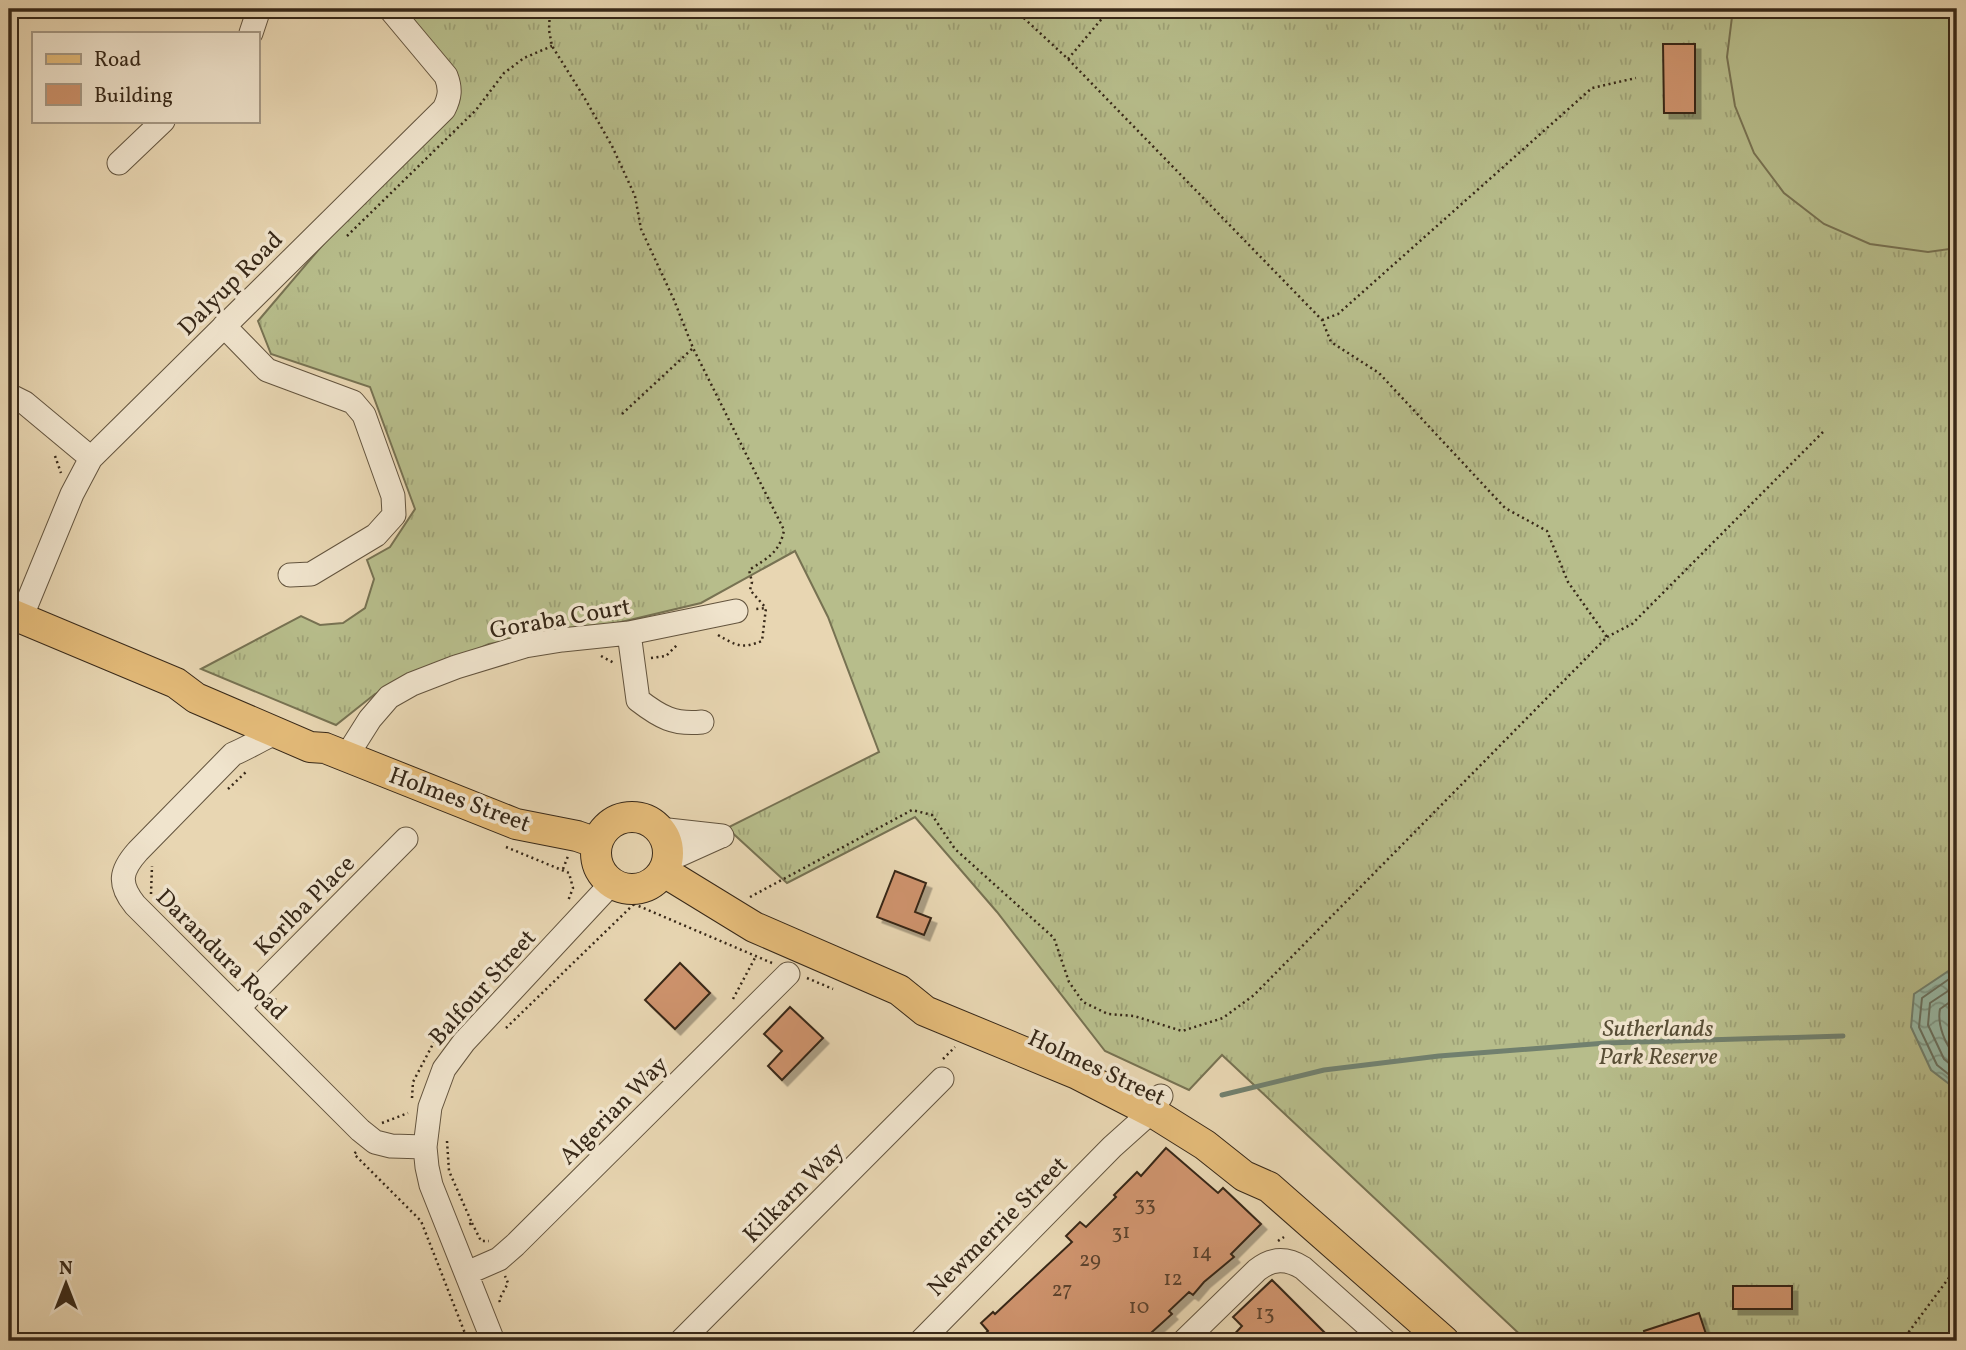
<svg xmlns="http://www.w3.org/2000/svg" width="1966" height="1350" font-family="Vollkorn,serif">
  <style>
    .grass { fill: url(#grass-tufts); stroke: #777252; stroke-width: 2 }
    .pitch { fill: #b7bd8b; stroke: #777252; stroke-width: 2 }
    .water { fill: url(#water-waves); stroke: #71806e; stroke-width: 2 }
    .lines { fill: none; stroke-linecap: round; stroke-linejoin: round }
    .shore { stroke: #687160; stroke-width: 2 }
    .stream { stroke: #71806e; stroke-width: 5 }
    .building { fill: #ce936d; stroke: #372818; stroke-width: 2; filter: url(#shadow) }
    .minor-casing { stroke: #63543e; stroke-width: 25 }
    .major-casing { stroke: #372818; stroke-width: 32 }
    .path { stroke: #372818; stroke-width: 2.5; stroke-dasharray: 2 3.5; stroke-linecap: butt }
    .minor { stroke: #f0e4cd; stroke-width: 23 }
    .major { stroke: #e4bb79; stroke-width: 30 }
    .labels { text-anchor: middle; stroke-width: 7; stroke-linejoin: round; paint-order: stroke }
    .number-label { font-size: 21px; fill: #5d432d }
    .street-label { font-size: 24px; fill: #372818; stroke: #f0e4cd }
    .park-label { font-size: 24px; font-style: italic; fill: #574d35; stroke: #f0e4cd }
  </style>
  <defs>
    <pattern id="grass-tufts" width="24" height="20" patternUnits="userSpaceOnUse" patternTransform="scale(1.75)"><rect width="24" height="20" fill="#b7bd8b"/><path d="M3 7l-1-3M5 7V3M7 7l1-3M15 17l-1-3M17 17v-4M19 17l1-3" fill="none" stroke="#9ea277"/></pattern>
    <pattern id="water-waves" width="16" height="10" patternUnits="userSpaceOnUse" patternTransform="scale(1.75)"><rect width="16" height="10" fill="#98baa7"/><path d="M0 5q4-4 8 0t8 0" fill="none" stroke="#7d9787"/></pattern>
    <filter id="shadow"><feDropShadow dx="5.5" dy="5.5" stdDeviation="0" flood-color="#0004"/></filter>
  </defs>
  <rect width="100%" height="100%" fill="#e8d6b2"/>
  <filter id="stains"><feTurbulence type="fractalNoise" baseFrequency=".00286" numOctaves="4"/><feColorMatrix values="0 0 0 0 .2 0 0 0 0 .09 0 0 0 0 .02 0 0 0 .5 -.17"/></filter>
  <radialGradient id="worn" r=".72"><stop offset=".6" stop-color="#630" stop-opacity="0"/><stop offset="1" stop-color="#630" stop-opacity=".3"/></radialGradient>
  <path class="grass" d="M405 9H1957V1341H1527L1222 1055 1189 1090 1105 1051 997 912 915 817 787 883 727 828 879 752 828 617 795 551 701 603 617 623 489 644 375 694 336 725 201 669 301 616 320 625 343 623 365 608 374 579 367 560 390 547 415 509 370 387 271 354 258 321 326 241 457 75Z"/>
  <path class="pitch" d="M1733 9H1957V248L1928 252 1870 244 1824 224 1784 193 1754 153 1735 106 1727 57Z"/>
  <path class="water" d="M1957 969V1090L1931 1070 1911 1027 1914 994 1950 970Z"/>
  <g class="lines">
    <path class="shore" d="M1957 976 1952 977 1922 998 1919 1027 1937 1065 1957 1081
      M1957 985 1930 1003 1928 1025 1944 1059 1957 1070
      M1957 997 1940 1009C1937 1024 1945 1046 1957 1057"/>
    <path class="stream" d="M1222 1095 1324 1070 1439 1056 1606 1043 1843 1036"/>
  </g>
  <path class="building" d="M1663 44H1695V113H1664Z
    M895 871 926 883 915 912 931 918 924 935 877 917Z
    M680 963 710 993 675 1029 645 1000Z
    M790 1007 823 1038 782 1080 768 1066 782 1051 764 1034Z
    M1166 1148 1218 1193 1223 1188 1261 1224 1231 1254 1234 1257 1204 1282 1193 1295 1189 1292 1169 1311 1172 1314 1142 1341H977L988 1331 981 1323 993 1312 995 1314 1072 1242 1066 1236 1080 1222 1086 1227 1116 1197 1114 1195 1137 1172 1141 1176Z
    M1272 1280 1333 1341H1228L1242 1326 1233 1317Z
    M1733 1286H1792V1309H1733Z
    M1699 1313 1707 1337 1695 1341H1647L1644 1331Z"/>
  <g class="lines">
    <g class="minor-casing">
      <path id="minor" d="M251 33 259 9
        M119 163 163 121
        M224 326 267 370 353 402 364 415 393 496 394 515 376 535 311 574 290 575
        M9 395 25 403 91 458
        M21 618 72 494 91 458 444 109C450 97 451 89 446 76L390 9
        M629 633 638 700C660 717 674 725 702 722
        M276 733C261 739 248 748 233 754L138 851C120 871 118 884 135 905L360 1130 375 1142 391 1146 425 1147
        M346 757 370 719 389 697 412 684 456 667 525 646 562 640 629 633 736 611
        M659 829 722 836
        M668 860 719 837
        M238 1008 406 839
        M467 1273 499 1259 515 1245 788 974
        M493 1341 431 1185 427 1167 425 1147 430 1107 444 1069 464 1042 612 883
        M681 1341 942 1079
        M921 1341 1112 1147 1151 1112 1161 1096
        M1184 1341 1257 1270C1272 1258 1287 1258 1303 1268L1385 1341"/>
    </g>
    <g class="major-casing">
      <path id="major" d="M9 613 176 683 196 698 310 747 325 748 516 824 577 836 597 843
        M596 853a36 36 0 1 1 72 0a36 36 0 1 1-72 0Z
        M664 870 674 878 754 927 899 990 925 1011 1077 1074 1157 1115 1205 1145 1244 1176 1269 1187 1444 1341"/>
    </g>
    <path class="path" d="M550 9 549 30 552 46 584 97 612 146 635 196 641 229 674 300 693 348 784 530C780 552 768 558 749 570L752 582 750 590 766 608
      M9 15 14 9
      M1068 59 1110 9
      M347 236 476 110 504 73 524 58 552 46
      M1322 320 1338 314 1592 88 1636 78
      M622 414 693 348
      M55 456 61 473
      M718 635C737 646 742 649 762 641L766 608 756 609
      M1607 637 1632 624 1824 431
      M601 656 614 663
      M651 658 666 656 678 644
      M228 789 246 772
      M506 847 569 873 573 888 568 901
      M563 869 568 856
      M151 894 152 866
      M750 897 912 810 932 815 955 849 1054 938 1069 982 1083 1002 1108 1014 1134 1016 1182 1031 1223 1018 1254 995 1607 637 1568 582 1547 531 1505 508 1379 373 1331 342 1322 320 1068 59 1014 9
      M623 901 634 904 772 963
      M226 967 228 969 247 971
      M807 978 833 989
      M275 998 276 1016
      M733 999 756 956
      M506 1028 634 904 654 891
      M943 1059 955 1047
      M412 1098 413 1082 434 1042 507 964
      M382 1123 408 1113
      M447 1141 449 1171 472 1223 468 1225
      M356 1152 354 1154 421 1221 468 1341
      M472 1223 481 1241H489
      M1278 1241 1284 1237
      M500 1302 499 1300 508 1283 505 1276
      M1902 1341 1957 1267"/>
    <use href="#minor" class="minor"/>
    <use href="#major" class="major"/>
  </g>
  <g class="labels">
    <g class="number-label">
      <text x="1145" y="1210">33</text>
      <text x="1121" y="1238">31</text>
      <text x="1202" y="1258">14</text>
      <text x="1090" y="1266">29</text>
      <text x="1173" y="1285">12</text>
      <text x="1062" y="1296">27</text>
      <text x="1139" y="1313">10</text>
      <text x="1265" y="1319">13</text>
    </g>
    <g class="street-label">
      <text transform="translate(230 283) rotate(-45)" y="8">Dalyup Road</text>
      <text transform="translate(560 618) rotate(-10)" y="8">Goraba Court</text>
      <text transform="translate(460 799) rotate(20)" y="8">Holmes Street</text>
      <text transform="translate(304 905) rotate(-45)" y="8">Korlba Place</text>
      <text transform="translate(222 954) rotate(45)" y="8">Darandura Road</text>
      <text transform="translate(482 987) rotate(-48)" y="8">Balfour Street</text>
      <text transform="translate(1097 1067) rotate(25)" y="8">Holmes Street</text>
      <text transform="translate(613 1110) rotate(-45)" y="8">Algerian Way</text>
      <text transform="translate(793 1192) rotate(-45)" y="8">Kilkarn Way</text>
      <text transform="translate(997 1226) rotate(-45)" y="8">Newmerrie Street</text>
    </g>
    <g class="park-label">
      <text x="1658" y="1036">Sutherlands<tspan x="1658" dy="28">Park Reserve</tspan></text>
    </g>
  </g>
  <rect width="1966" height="1350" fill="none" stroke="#e8d6b2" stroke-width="35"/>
  <rect x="10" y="10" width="1945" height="1329" fill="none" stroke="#372818" stroke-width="3.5"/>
  <rect x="18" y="18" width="1931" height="1315" fill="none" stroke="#372818" stroke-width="2"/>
  <rect x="32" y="32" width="228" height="91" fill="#f0e4cd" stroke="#a69985" stroke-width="2"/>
  <rect x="46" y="54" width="35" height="10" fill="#e4bb79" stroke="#a69985" stroke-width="2"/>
  <text x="94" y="66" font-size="21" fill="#372818">Road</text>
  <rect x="46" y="84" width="35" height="21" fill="#ce936d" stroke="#a69985" stroke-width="2"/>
  <text x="94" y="102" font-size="21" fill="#372818">Building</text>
  <g transform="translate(66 1284)" stroke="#f0e4cd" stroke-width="5" paint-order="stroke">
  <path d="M0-5L12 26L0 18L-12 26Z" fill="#372818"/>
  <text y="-10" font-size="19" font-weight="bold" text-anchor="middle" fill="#372818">N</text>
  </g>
  <rect width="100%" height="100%" filter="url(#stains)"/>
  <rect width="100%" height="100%" fill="url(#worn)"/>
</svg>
